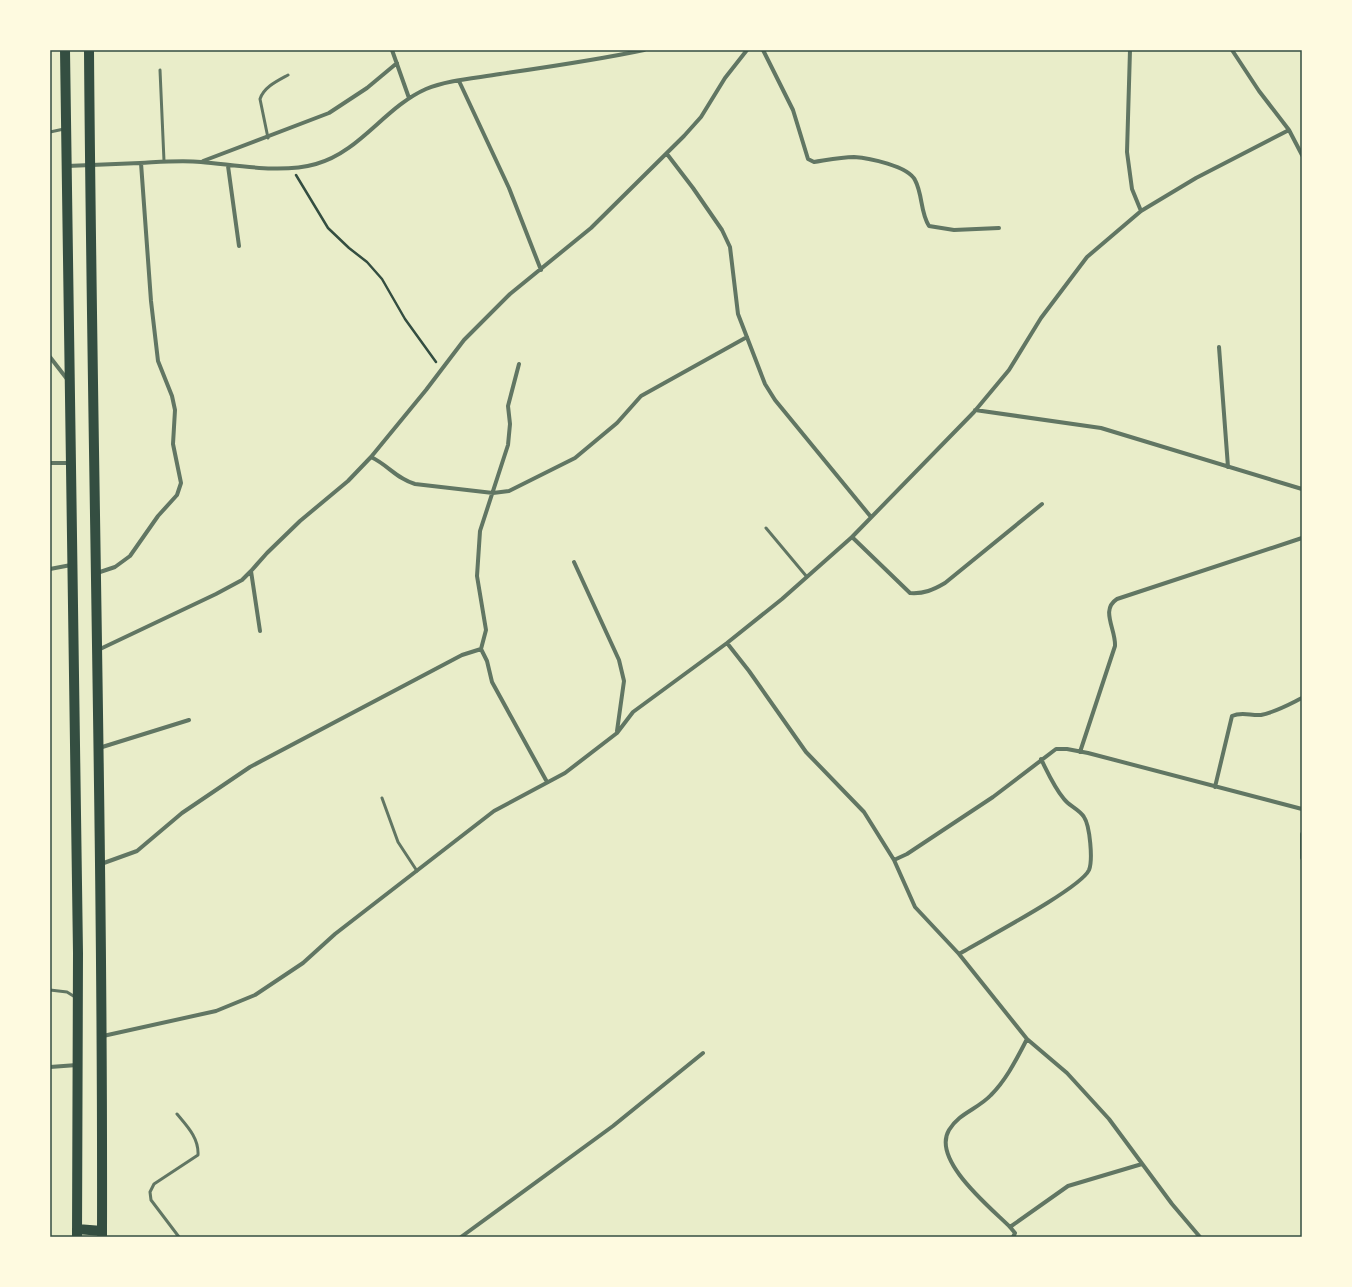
<svg xmlns="http://www.w3.org/2000/svg" width="1352" height="1287" font-family="Raleway,sans-serif">
  <style>
    .lines { fill: none; stroke-linecap: round; stroke-linejoin: round }
    .path { stroke: #344e41; stroke-width: 2.5 }
    .service { stroke: #617663; stroke-width: 3 }
    .minor { stroke: #617663; stroke-width: 4 }
    .primary { stroke: #344e41; stroke-width: 10 }
    .neatline { fill: none; stroke: #344e41; stroke-width: 1.5 }
  </style>
  <rect width="100%" height="100%" fill="#e9edc9"/>
  <g class="lines">
    <path class="path" d="M296 175 328 228 349 248 367 262 382 279 405 319 436 362"/>
    <path class="service" d="M160 70 164 161
      M50 132 64 129
      M268 138 260 99C264 87 277 81 288 75
      M766 528 807 577
      M382 798 398 842 417 871
      M50 990 67 992 75 997
      M177 1114C187 1126 199 1138 198 1155L154 1184 150 1192 151 1200 179 1237"/>
    <path class="minor" d="M392 50 409 98
      M763 50 793 110 808 159 814 162C827 160 841 157 854 157 869 158 908 166 915 180 923 195 920 212 929 226L954 230 999 228
      M1130 50 1127 152 1132 189 1141 211
      M1232 50 1259 91 1289 130 1302 155
      M459 81 509 188 541 270
      M667 154 693 188 722 230 730 247 738 314 765 384 775 400 871 517
      M203 161 329 113 367 88 397 63
      M67 166C91 165 116 164 140 163 160 162 181 160 201 162 237 165 281 174 316 164 360 152 385 107 426 89 447 80 477 78 500 74 548 67 597 60 644 50
      M228 166 239 246
      M1219 347 1228 467
      M50 357 67 379
      M975 410 1101 428 1302 489
      M371 457C388 465 397 479 415 484L493 493 509 491 575 458 617 423 641 396 747 337
      M50 463H70
      M852 537 910 593C924 594 933 590 945 583L1042 504
      M574 562 619 660 624 681 617 731
      M50 569 71 565
      M251 571 260 631
      M97 573 115 567 130 556 158 516 177 495 181 483 173 444 175 410 172 396 158 361 151 301 141 163
      M727 643 749 671 806 752 864 812 894 860 915 907 959 954 1027 1039 1067 1073 1109 1119 1172 1204 1200 1237
      M481 649 486 630 477 576 480 531 508 445 510 424 508 406 519 364
      M98 650 216 594 242 580 251 571 267 553 300 521 348 481 371 457 426 390 464 340 510 294 591 228 684 136 701 117 725 78 747 50
      M99 748 189 720
      M1080 752 1115 646C1116 629 1100 610 1117 599L1302 538
      M1215 787 1232 716C1242 711 1251 716 1261 715 1276 712 1288 705 1302 698
      M1302 834V858
      M894 860 907 854 993 797 1056 749H1067L1088 753 1302 809
      M101 864 137 851 182 813 250 767 462 655 481 649 487 661 492 682 547 782
      M959 954C982 940 1080 889 1089 870 1093 860 1090 826 1084 817 1079 809 1069 806 1064 799 1054 787 1048 773 1041 759
      M103 1036 216 1011 255 995 303 963 335 934 494 811 565 773 617 733 633 712 727 643 782 599 852 537 974 412 1009 370 1041 318 1087 257 1141 211 1196 178 1289 130
      M50 1067 77 1065
      M1010 1227 1068 1186 1142 1164
      M461 1237 613 1126 703 1053
      M1013 1237 1015 1233 1010 1227C991 1208 931 1160 949 1130 959 1113 978 1109 991 1095 1007 1079 1017 1058 1027 1039"/>
    <path class="primary" d="M65 50 78 953 77 1237
      M89 50C92 446 103 841 102 1237
      M77 1229 102 1231"/>
  </g>
  <rect width="1352" height="1287" fill="none" stroke="#fefae0" stroke-width="102"/>
  <rect x="51" y="51" width="1250" height="1185" class="neatline"/>
</svg>
